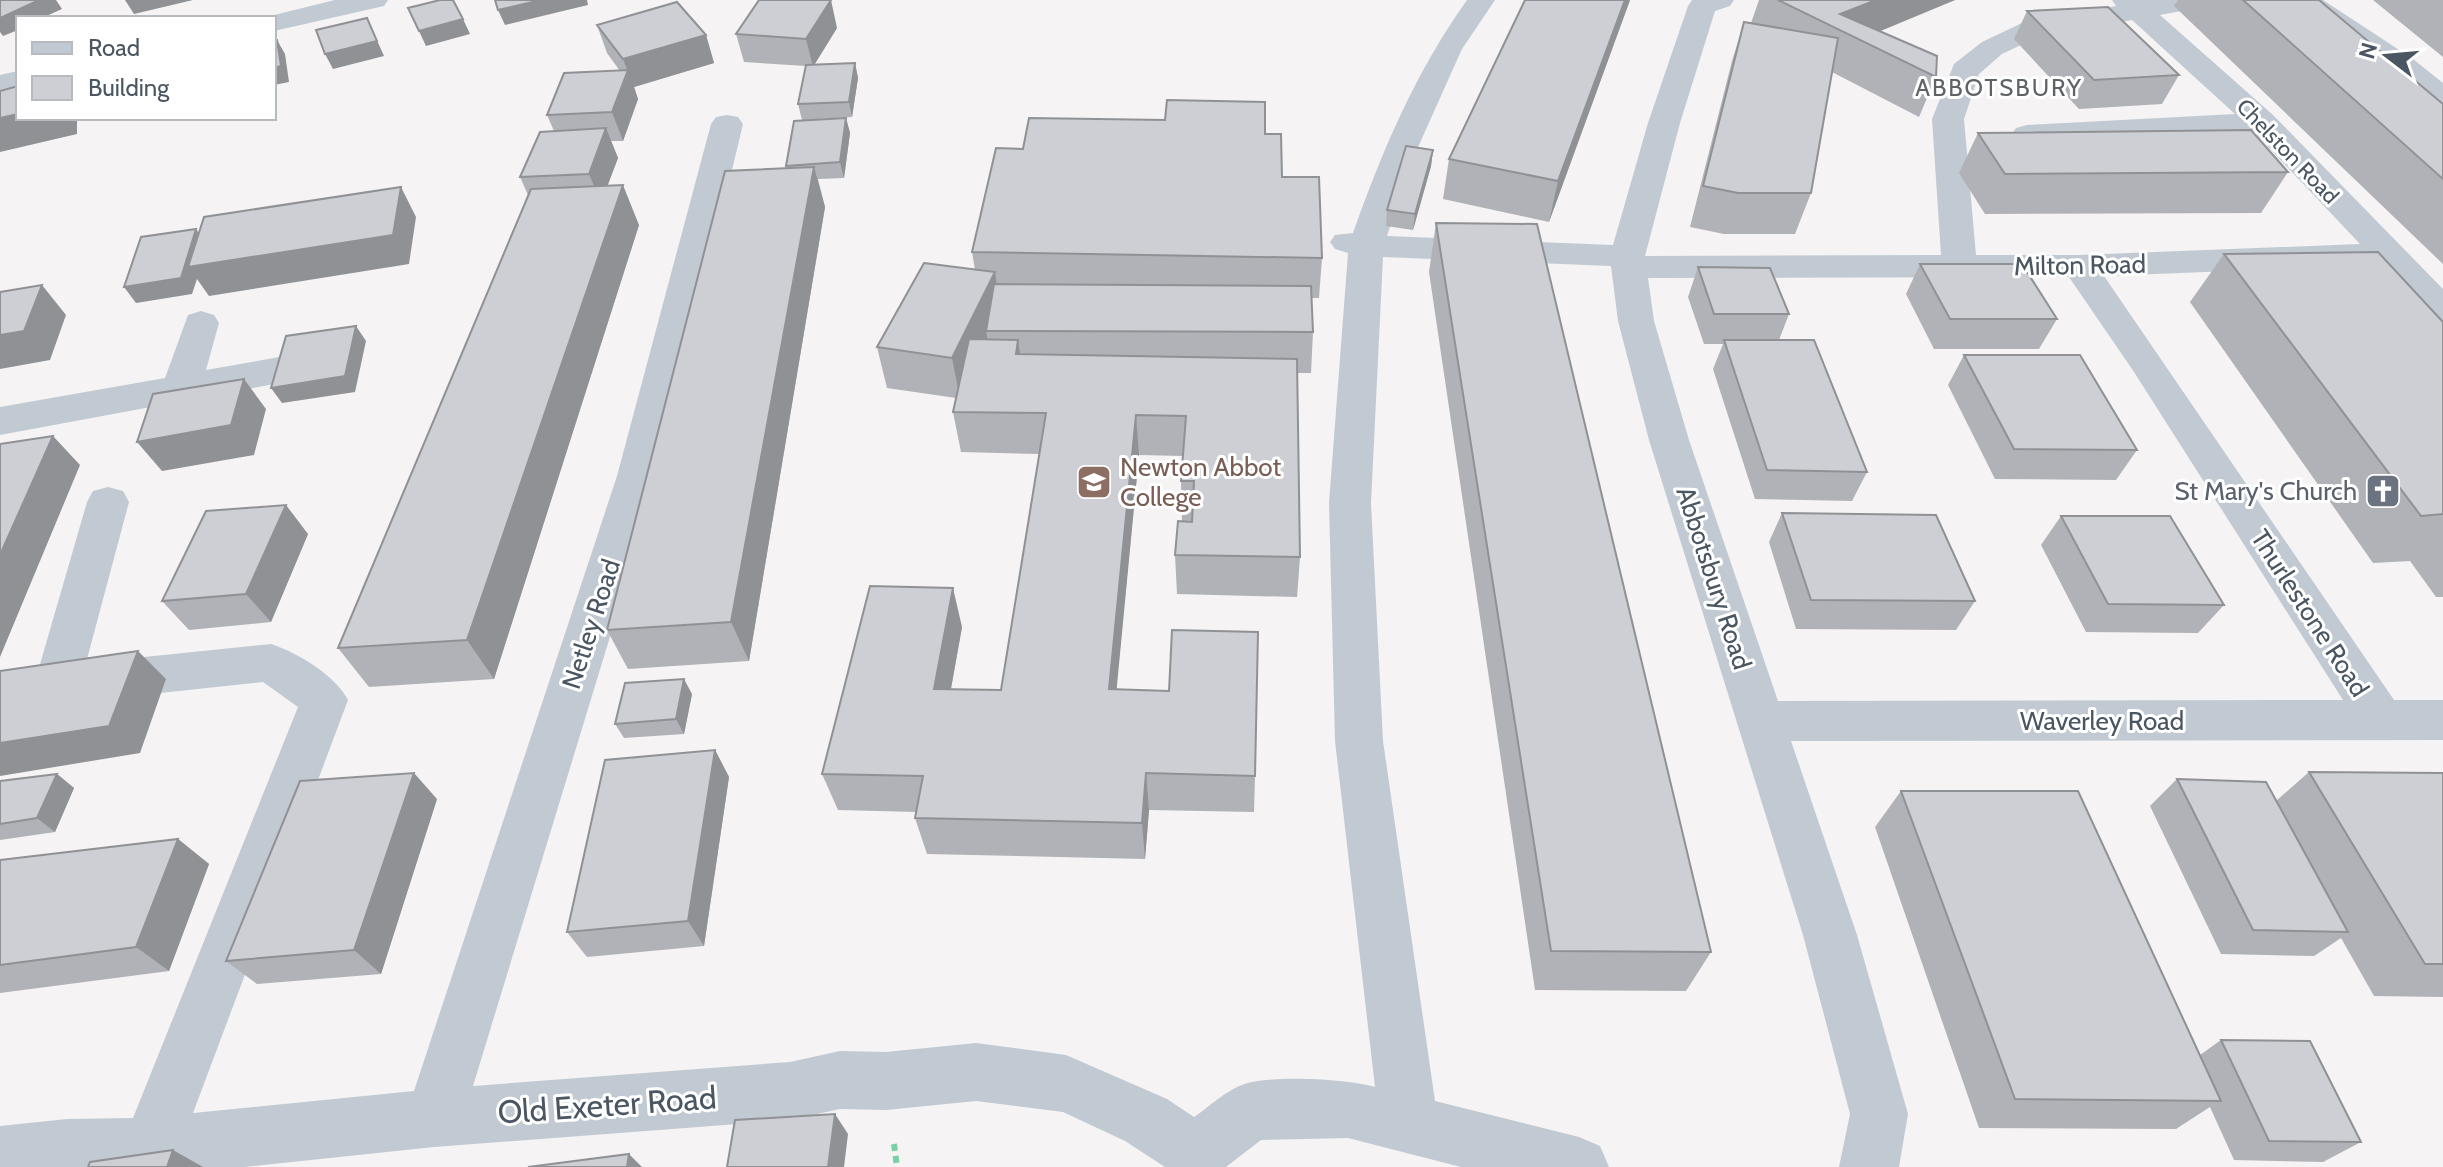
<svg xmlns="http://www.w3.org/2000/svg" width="2443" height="1167" font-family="Cabin,sans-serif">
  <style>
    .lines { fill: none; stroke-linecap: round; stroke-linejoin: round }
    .path { stroke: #7ad0a6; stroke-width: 6; stroke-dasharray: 7 5; stroke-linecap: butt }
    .minor { fill: #c1cad2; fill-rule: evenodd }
    .wall { fill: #b0b2b7 }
    .shaded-wall { fill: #909195 }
    .building { fill: #cdcfd5; stroke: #909195; stroke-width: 2 }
    .labels { text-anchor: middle; stroke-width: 6; stroke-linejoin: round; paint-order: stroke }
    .far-street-label { font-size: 22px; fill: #4a5661; stroke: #fff }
    .far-neighbourhood-label { font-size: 24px; letter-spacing: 2px; fill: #5f6368; stroke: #fff }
    .street-label { font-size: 26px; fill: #4a5661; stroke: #fff }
    .education-label { font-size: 26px; fill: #785e54; stroke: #fff; text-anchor: start }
    .worship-label { font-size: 26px; fill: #5b616d; stroke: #fff; text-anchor: end }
    .near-street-label { font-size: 32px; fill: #4a5661; stroke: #fff }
  </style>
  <rect width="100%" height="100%" fill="#f5f3f3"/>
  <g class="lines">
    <path class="path" d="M894 1144 897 1167"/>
    <path class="minor" d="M335 0H388L384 6 274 31V18H262Z
      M1467 0H1495L1462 49 1410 165 1387 236 1613 245 1648 123 1688 6 1692 0H1734L1730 6 1715 11 1680 123 1645 256 1941 255 1932 119 1954 64 1982 42 2022 23 2116 6 2112 0H2213L2209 6 2160 15 2273 115 2443 289V322L2430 318 2380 265 2104 276 2394 700H2443V740L1791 741 1857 935 1908 1114 1899 1167H1839L1850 1114 1803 935 1649 440 1618 321 1611 266 1383 257 1371 503 1383 741 1435 1101 1579 1137 1600 1146 1609 1167H1461L1348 1138 1261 1140 1226 1167H1165L1125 1141 1063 1112 976 1101 886 1110 840 1109 790 1120 434 1147 244 1167H0V1126L67 1119 133 1118 298 707 263 682 57 704 40 698 34 685 87 502 93 491 108 487 123 491 129 502 86 663 271 644C298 653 335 675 348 700L193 1113 414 1091 617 476 711 124 716 117 727 115 738 117 743 124 659 476 473 1086 790 1062 840 1051 886 1052 976 1043 1066 1055 1167 1099 1194 1117C1212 1105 1230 1086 1252 1082 1283 1076 1345 1079 1375 1087L1335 741 1329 503 1348 253 1335 249 1330 242 1335 235 1353 233C1383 149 1415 73 1467 0ZM2132 20 2235 114 2027 125 2016 128 2011 135 2016 142 2027 145 2254 132 2360 244 2079 255H1976L1964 119 1979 74 2002 54 2040 36ZM2069 277 2134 372 2343 700 1778 701 1689 440 1654 321 1648 278Z
      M2290 0H2323L2413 59 2443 83V107L2432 105 2391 71 2294 6Z
      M18 71V89L0 93V75Z
      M201 311 214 315 219 323 206 370 285 356 298 360 304 369 298 378 285 382 0 435V407L165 378 188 315Z"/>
  </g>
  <path class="wall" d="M1525 0H1630L1549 222 1443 199 1449 159Z
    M1759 0H1955L1879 31 1936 77 1919 117 1832 72 1811 193 1795 234H1724L1690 227 1732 61 1744 22 1751 23Z
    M2178 0H2319L2443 104V264L2174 6Z
    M2373 0H2443V57Z
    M2027 11 2179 75 2162 104 2079 109 2014 39Z
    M597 25 706 35 714 63 634 87 638 99 623 141H611L618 158 607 186 639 225 494 679 369 687 338 648 528 195 520 177 554 131 547 115 620 71 607 53Z
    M837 28 814 65 855 63 858 78 852 117 802 120 798 104 806 66 744 62 736 34Z
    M846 118 850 133 844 178 818 179 825 207 749 661 628 669 607 630 787 168 786 166Z
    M1165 120 1265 134 1282 177 1322 258 1319 298H1311L1313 332 1311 373H1297L1300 557 1297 597 1177 594 1175 555 1182 521 1181 481 1183 456 1139 455 1116 689 1255 776 1254 812 1149 810 1145 859 927 854 915 818 917 812 838 810 822 774 962 627 951 689 1001 690 1039 454 961 452 953 412 956 398 887 388 877 347 975 270 972 252 1023 149Z
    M1978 133 2288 172 2261 213 1985 214 1959 173Z
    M1433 150 1431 166 1413 230 1386 226 1387 210Z
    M1436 223 1711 952 1686 991 1535 990 1429 272Z
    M2224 254 2443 322V597H2436L2410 561 2373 563 2190 302Z
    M1920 264 2057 319 2039 349H1934L1906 294Z
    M1698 267 1789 314 1779 340 1867 472 1852 501 1755 499 1713 369 1723 344H1704L1688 297Z
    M1964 355 2137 450 2116 480 1995 479 1948 385Z
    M1782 513 1975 601 1956 630 1796 629 1769 542Z
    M2061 516 2224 605 2198 633 2086 632 2041 545Z
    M308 534 271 622 189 630 162 601Z
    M692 694 684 734 624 738 615 724Z
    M715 750 729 777 704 946 587 957 567 932Z
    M2309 772 2443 773V997L2374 996 2341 938 2314 956 2221 954 2150 806 2177 779 2277 800Z
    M57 774 74 788 55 832 0 840V781Z
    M1901 791 2200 1055 2221 1040 2361 1142 2323 1162 2234 1160 2210 1107 2176 1129 1979 1128 1875 827Z
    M437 799 381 974 257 984 226 961Z
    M178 839 209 864 169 971 0 993V860Z"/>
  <path class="shaded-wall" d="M39 0H56L62 9 42 18H18V30L3 36 0 32V18Z
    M125 0H193L134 14Z
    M541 0H587L588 5 505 25 498 10Z
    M831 0 837 28 813 67 806 39Z
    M1625 0H1630L1549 222 1558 181Z
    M1876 0H1955L1859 40 1840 14Z
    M367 18 384 56 333 69 325 54Z
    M463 19 470 34 426 46 419 31Z
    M706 35 714 63 634 87 638 99 623 141 612 112 628 72 623 59Z
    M277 40 285 54 289 82 274 85V68Z
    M855 63 858 78 852 117 849 102Z
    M18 114V118H77V134L0 152V118Z
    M846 118 850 133 844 178 840 162Z
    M606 128 618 158 601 203 589 174Z
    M1433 150 1431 166 1413 230 1415 214Z
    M814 167 825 207 749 661 731 622Z
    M623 185 639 225 494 679 467 640Z
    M401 187 416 217 409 264 209 296 197 279 192 294 136 303 124 287 196 229 207 244Z
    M995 272 1001 313 986 331 988 341 960 399 952 358Z
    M42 285 66 315 50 360 0 369V335Z
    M356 326 366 341 355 392 282 403 271 388Z
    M1018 340 1024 381 1016 354Z
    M244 379 266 409 254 455 162 471 137 442Z
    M1136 415 1139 455 1113 727 1109 689Z
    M53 436 80 465 0 657V555Z
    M286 505 308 534 271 622 246 594Z
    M953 588 962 627 944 727 934 689Z
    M138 651 166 679 140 753 0 776V743Z
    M684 679 692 694 684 734 676 719Z
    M715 750 729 777 704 946 688 921Z
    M414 773 437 799 381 974 354 950Z
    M1146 773 1149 810 1145 859 1142 823Z
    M57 774 74 788 55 832 37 818Z
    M178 839 209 864 169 971 136 947Z
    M835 1114 848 1134 844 1167H828Z
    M173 1150 203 1167H167Z
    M629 1154 642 1167H627Z"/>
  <path class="building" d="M0 0H39L0 18Z
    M440 0H453L463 19 419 31 408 8Z
    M495 0H541L498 10Z
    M759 0H831L806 39 736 34Z
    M1525 0H1625L1558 181 1449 159Z
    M1778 0H1876L1840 14 1937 56 1936 77Z
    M2243 0H2319L2443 104V179Z
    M677 2 706 35 623 59 597 25Z
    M2108 7 2179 75 2094 80 2027 11Z
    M367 18 377 41 325 54 316 30Z
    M1744 22 1838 38 1811 193H1738L1703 186Z
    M274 40H277L281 66 274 68Z
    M855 63 849 102 798 104 806 65Z
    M628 70 612 112 547 115 564 73Z
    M18 86V114L0 118V91Z
    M1167 100 1265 102V134H1281L1282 177H1319L1322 258 972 252 996 148 1023 149 1029 118 1165 120Z
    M846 118 840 162 786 166 794 121Z
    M606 128 589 174 520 177 540 132Z
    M2251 130 2288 172 2005 174 1978 133Z
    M1406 146 1433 150 1415 214 1387 210Z
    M814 167 731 622 607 630 725 171Z
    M623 185 467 640 338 648 531 189Z
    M401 187 393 235 188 267 204 217Z
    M1436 223 1537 224 1711 952 1551 951Z
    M196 229 181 278 124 287 141 237Z
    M2378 252 2443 322V514L2421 516 2224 254Z
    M924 263 995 272 952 358 877 347Z
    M1920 264H2022L2057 319H1950Z
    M1698 267 1770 268 1789 314H1714Z
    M994 284 1311 286 1313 332 986 331Z
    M42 285 24 331 0 335V292Z
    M356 326 345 376 271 388 286 336Z
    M969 339 1018 340 1016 354 1297 359 1300 557 1175 555 1178 521 1192 522 1194 481H1181L1186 416 1136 415 1109 689 1169 691 1172 630 1258 632 1255 776 1146 773 1142 823 915 818 923 776 822 774 870 586 953 588 934 689 1001 690 1046 413 953 412Z
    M1724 340H1814L1867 472 1767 470Z
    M1964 355H2080L2137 450 2014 449Z
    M244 379 231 425 137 442 153 394Z
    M53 436 0 555V444Z
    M286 505 246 594 162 601 206 511Z
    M1782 513 1936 515 1975 601 1811 600Z
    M2061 516H2170L2224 605 2108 604Z
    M138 651 109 726 0 743V671Z
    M684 679 676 719 615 724 625 683Z
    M715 750 688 921 567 932 605 760Z
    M2309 772 2443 773V964H2425Z
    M414 773 354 950 226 961 300 781Z
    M57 774 37 818 0 824V781Z
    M2177 779 2266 782 2348 932 2253 930Z
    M1901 791H2078L2221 1101 2015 1099Z
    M178 839 136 947 0 965V860Z
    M2221 1040 2310 1041 2361 1142 2269 1141Z
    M835 1114 828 1167H727L735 1120Z
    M173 1150 167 1167H88L90 1162Z
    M629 1154 627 1167H528Z"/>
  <defs>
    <g id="school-square" transform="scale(1.8)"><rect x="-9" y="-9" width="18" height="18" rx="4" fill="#8d6e63" stroke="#fff"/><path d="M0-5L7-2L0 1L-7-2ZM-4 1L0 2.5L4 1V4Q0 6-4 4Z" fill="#fff"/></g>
    <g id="church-square" transform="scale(1.8)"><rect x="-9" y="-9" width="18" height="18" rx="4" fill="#6b7280" stroke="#fff"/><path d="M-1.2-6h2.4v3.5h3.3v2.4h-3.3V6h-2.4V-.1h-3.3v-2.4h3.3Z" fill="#fff"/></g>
  </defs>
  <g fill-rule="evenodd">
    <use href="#school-square" x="1094" y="482"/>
    <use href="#church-square" x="2383" y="491"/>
  </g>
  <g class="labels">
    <g class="far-street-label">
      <text transform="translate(2288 151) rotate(46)" y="8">Chelston Road</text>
    </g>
    <g class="far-neighbourhood-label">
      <text x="1999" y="96">ABBOTSBURY</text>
    </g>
    <g class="street-label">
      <text transform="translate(2080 265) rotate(-1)" y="9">Milton Road</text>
      <text transform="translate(1714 578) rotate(72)" y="9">Abbotsbury Road</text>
      <text transform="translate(2310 613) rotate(57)" y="9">Thurlestone Road</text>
      <text transform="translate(591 624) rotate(-72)" y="9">Netley Road</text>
      <text x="2102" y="730">Waverley Road</text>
    </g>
    <g class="education-label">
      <text x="1120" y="476">Newton Abbot<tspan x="1120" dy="30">College</tspan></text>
    </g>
    <g class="worship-label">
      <text x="2357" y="500">St Mary's Church</text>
    </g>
    <g class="near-street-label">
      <text transform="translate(607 1105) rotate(-4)" y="11">Old Exeter Road</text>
    </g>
  </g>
  <rect x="16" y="16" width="260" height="104" fill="#ffffff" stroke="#b7bbc0" stroke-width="2"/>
  <rect x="32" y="42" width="40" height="12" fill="#c1cad2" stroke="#b7bbc0" stroke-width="2"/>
  <text x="88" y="56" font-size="24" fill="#4a5661">Road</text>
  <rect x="32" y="76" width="40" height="24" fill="#cdcfd5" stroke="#b7bbc0" stroke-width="2"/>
  <text x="88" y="96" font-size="24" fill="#4a5661">Building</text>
  <g transform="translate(2387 56) rotate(286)" stroke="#ffffff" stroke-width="6" paint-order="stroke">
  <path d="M0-6L14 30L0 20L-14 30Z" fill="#4a5661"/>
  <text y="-12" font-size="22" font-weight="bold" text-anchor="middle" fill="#4a5661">N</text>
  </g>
</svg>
